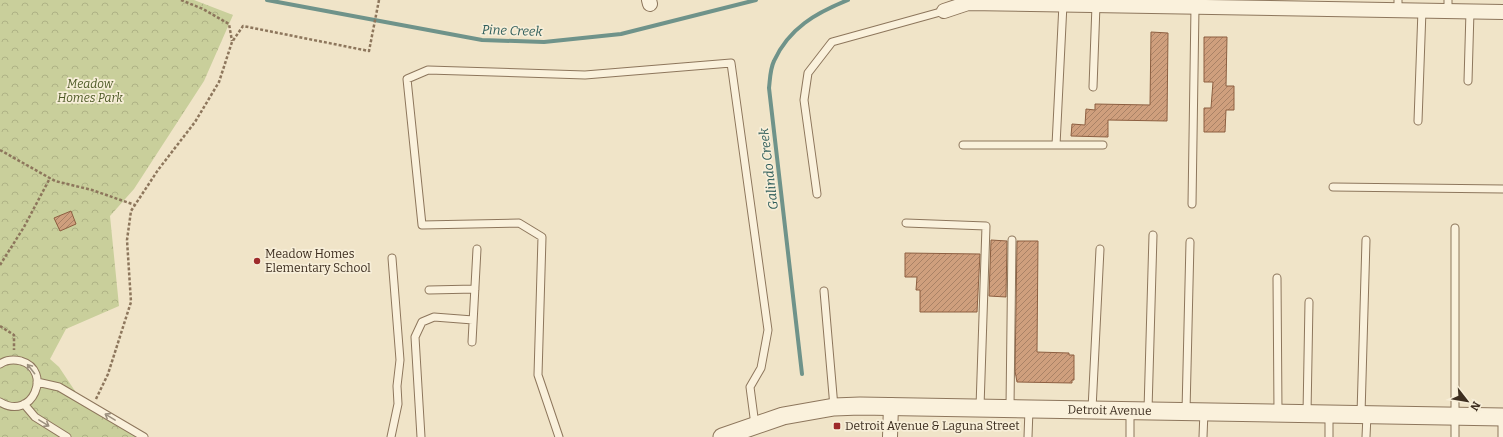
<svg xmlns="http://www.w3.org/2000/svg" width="1503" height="437" font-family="Bitter,serif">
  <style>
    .forest { fill: url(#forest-crowns) }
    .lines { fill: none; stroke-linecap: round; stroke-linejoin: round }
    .stream { stroke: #6f938a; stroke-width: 4 }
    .building { fill: url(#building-hatch); stroke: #8d5f41 }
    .service-casing { stroke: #8d765c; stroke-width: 9 }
    .minor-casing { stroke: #8d765c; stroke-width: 16 }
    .tertiary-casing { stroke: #8d765c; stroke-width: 19 }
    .path { stroke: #8d765c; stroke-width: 2.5; stroke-dasharray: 3 2; stroke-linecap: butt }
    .service { stroke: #faf1dc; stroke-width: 7 }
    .minor { stroke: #faf1dc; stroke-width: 14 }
    .tertiary { stroke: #faf1dc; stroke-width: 17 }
    .oneway { stroke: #9c907e }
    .poi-dot { fill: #9e2a2b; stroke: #f7eed8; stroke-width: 1.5 }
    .labels { text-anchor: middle; stroke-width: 3.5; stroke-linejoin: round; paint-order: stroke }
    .park-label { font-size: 12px; font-style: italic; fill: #4d5a26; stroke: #f7eed8 }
    .poi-label { font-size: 12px; fill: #3d2e20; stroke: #f7eed8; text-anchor: start }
    .street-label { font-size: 12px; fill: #3d2e20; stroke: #f7eed8 }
    .water-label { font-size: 13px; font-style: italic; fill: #2f5d5a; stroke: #f7eed8 }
  </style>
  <defs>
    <pattern id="forest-crowns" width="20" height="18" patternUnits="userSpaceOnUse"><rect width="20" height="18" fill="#c9cf9b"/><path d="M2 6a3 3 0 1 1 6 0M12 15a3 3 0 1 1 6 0" fill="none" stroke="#aeb285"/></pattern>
    <pattern id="building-hatch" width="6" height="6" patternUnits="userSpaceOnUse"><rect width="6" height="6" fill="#cf9f7d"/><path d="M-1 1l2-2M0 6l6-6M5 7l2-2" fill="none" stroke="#a98266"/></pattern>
  </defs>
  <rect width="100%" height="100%" fill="#f0e4c8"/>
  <path class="forest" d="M0 0H194L233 15 204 81 134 189 110 216 119 306 66 329 50 359 59 367 81 400 144 437H0Z"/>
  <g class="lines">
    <path class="stream" d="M267 0 482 40 544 42 621 34 756 0
      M802 374 769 88C770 80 770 69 774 61 789 28 816 13 848 0"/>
  </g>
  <path class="building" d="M1151 32 1168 33 1167 121 1108 120V137L1071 136 1072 124 1085 125 1086 109 1095 110V104L1150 105Z
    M1204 37H1227L1226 86H1234V110H1226L1225 132H1204V108H1211L1213 82H1204Z
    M71 211 76 224 60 231 54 218Z
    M991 240 1007 241 1006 297 989 296Z
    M1017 241H1038L1037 352 1069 353V355H1074V380H1072V383L1017 382 1015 371Z
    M905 253 980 254 977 312H920V290H916L917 277H905Z"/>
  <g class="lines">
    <g class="service-casing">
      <path id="service" d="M1398 10V0
        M1448 11V0
        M1468 81 1470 11
        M1093 87 1096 5
        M1418 121 1422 10
        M963 145H1103
        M1056 145 1063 4
        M1333 187 1503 189
        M817 194 804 100 808 73 832 42 944 11
        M1192 204 1195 7
        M906 223 986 226 980 407
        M1277 278 1278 412
        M429 290 475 289
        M824 291 834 407
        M472 342 477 249
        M0 364C6 360 13 359 21 361 53 370 33 422 0 402
        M37 382 59 387 144 437
        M24 404 35 417 67 437
        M1010 407 1012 240
        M1092 409 1100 249
        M1148 410 1153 235
        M1186 411 1190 242
        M1307 413 1309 302
        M1361 414 1366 240
        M391 437 398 404 397 386 400 360 392 258
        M421 437 415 337 422 322 434 317 473 320
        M559 437 538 375 542 237 519 223 422 225 407 79 428 70 585 75 731 63 768 330 761 368 750 387 755 425
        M1028 437 1029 409
        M1130 437V410
        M1203 437 1204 411
        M1329 437V413
        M1366 437 1367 415
        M1455 437V228
        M1502 437V417"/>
    </g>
    <g class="minor-casing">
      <path id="minor" d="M649 0 650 4
        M944 11 968 3 1503 12
        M890 437 891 405"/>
    </g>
    <g class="tertiary-casing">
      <g id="tertiary">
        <path id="s1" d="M722 437 783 416 834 407 860 406 1503 417"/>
      </g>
    </g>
    <path class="path" d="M181 0 203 9 229 24 232 41
      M0 150 55 181 92 190 135 205
      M0 265 24 227 50 178
      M0 326 14 335V350
      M96 399 108 374 131 302 127 240 131 211 158 170 195 122 219 82 232 42 243 26 369 51 379 0"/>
    <use href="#service" class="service"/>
    <use href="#minor" class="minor"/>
    <use href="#tertiary" class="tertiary"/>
  </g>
  <defs><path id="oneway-shaft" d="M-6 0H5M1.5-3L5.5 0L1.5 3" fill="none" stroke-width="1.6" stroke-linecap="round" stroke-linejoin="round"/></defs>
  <g class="oneway">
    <use href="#oneway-shaft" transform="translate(31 369) rotate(-128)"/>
    <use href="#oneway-shaft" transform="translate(110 417) rotate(-149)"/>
    <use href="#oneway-shaft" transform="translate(44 423) rotate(31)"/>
  </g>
  <g class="poi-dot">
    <circle cx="257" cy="261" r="4"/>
    <rect x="833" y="422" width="8" height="8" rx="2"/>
  </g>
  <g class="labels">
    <g class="park-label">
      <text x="90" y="88">Meadow<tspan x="90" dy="14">Homes Park</tspan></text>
    </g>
    <g class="poi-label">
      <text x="265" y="258">Meadow Homes<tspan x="265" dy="14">Elementary School</tspan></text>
      <text x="845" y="430">Detroit Avenue &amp; Laguna Street</text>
    </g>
    <g class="street-label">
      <text dy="4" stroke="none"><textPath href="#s1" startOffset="392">Detroit Avenue</textPath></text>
    </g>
    <g class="water-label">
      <text transform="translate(512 30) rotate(2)" y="5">Pine Creek</text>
      <text transform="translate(768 169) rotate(-97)" y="5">Galindo Creek</text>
    </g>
  </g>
  <g transform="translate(1467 401) rotate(121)" stroke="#f7eed8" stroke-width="3" paint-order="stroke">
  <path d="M0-3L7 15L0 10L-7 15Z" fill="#3d2e20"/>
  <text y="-6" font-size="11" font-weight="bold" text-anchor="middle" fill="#3d2e20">N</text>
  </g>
</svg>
